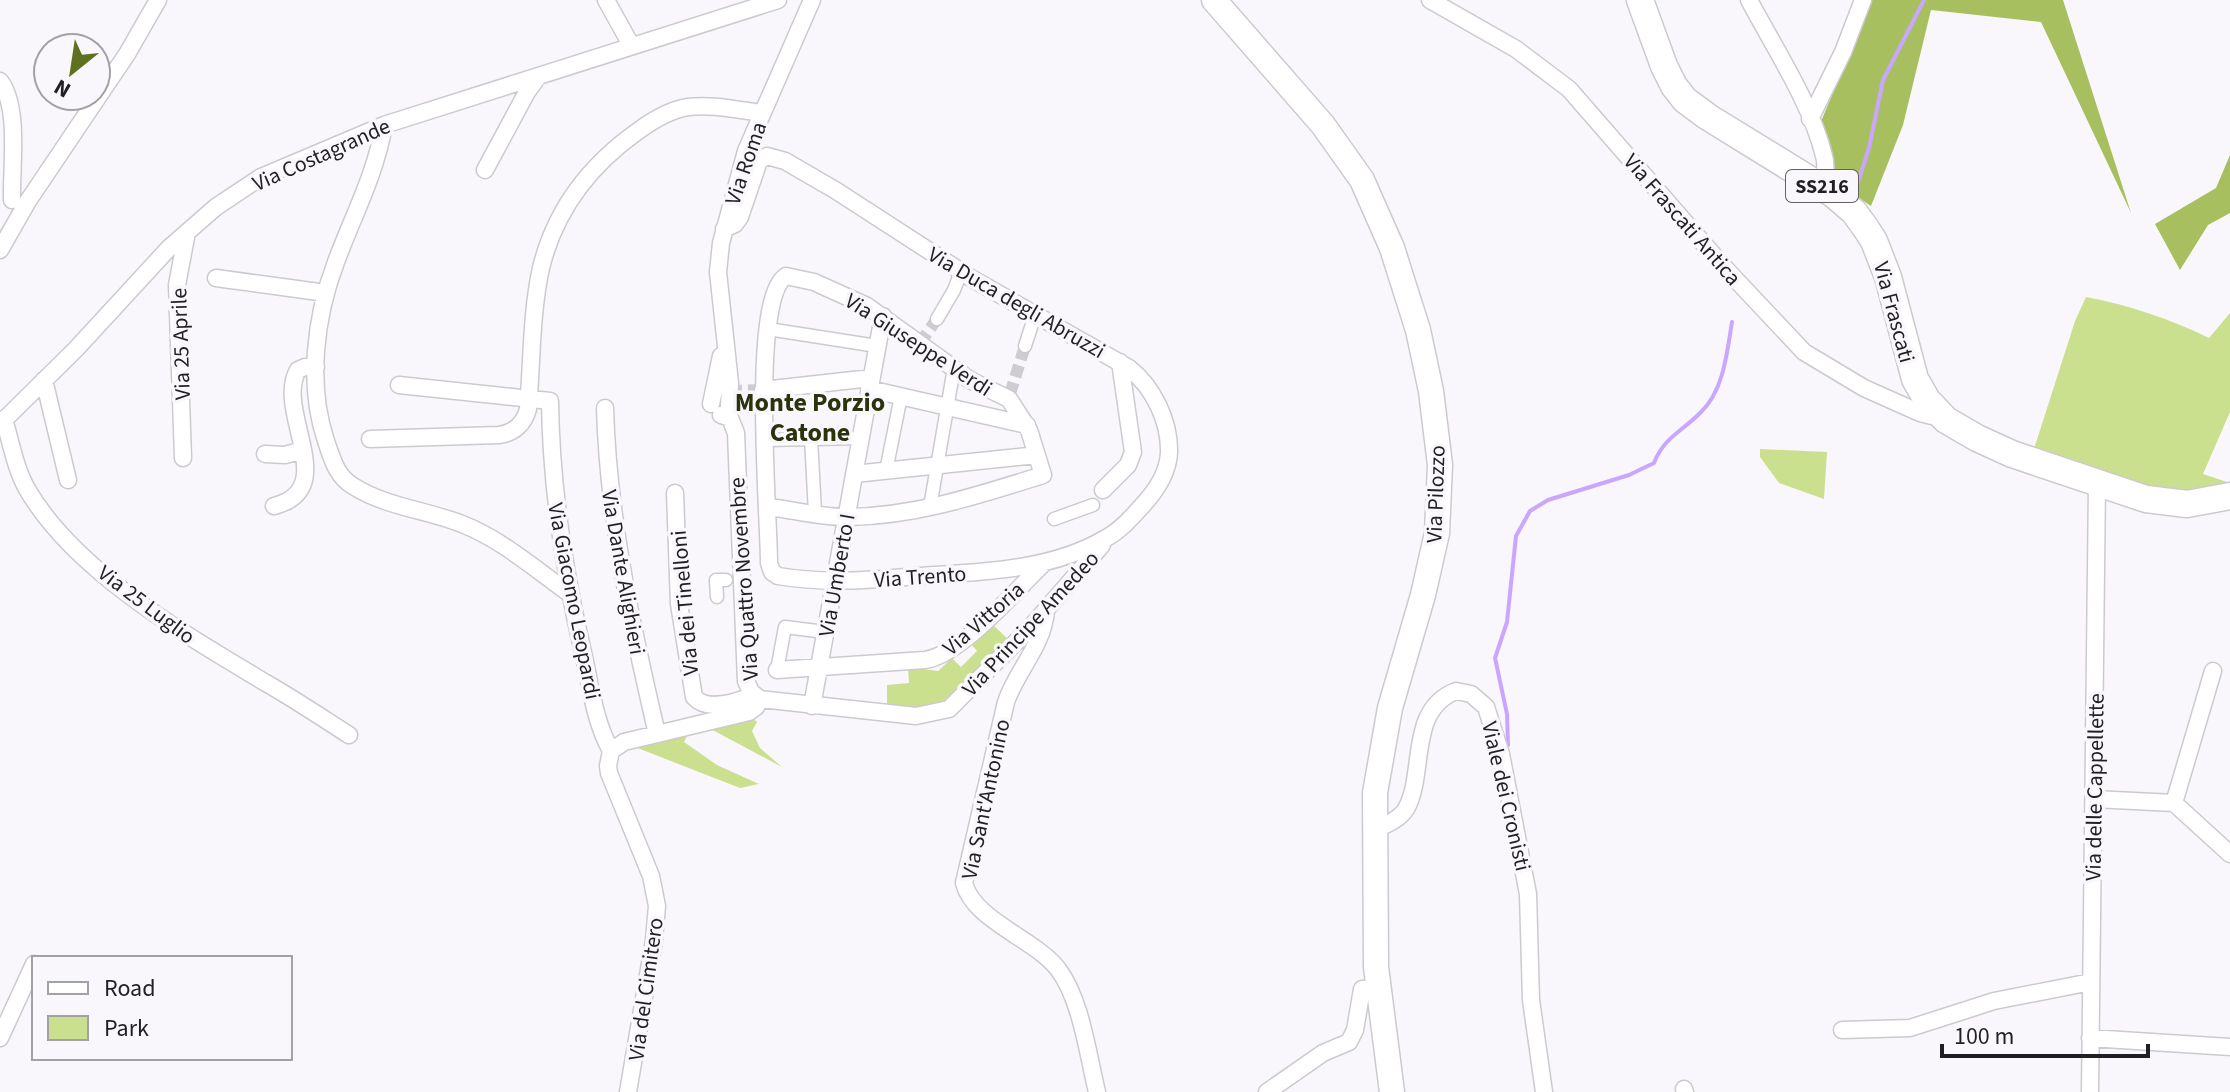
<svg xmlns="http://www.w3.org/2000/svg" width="2230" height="1092" font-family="'Source Sans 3',sans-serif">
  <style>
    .green { fill: #cbe08f }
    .forest { fill: #a8bf5f }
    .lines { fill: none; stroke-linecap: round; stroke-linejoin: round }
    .stream { stroke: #caa7fe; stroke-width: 4 }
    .pedestrian-tunnel { stroke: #ceccd0; stroke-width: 12; stroke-dasharray: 12 6; stroke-linecap: butt }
    .pedestrian-casing { stroke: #cccace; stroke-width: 15 }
    .minor-casing { stroke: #cccace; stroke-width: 19 }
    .secondary-casing { stroke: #cccace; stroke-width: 27 }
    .primary-casing { stroke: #cccace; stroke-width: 29 }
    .pedestrian { stroke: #fff; stroke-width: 12 }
    .minor { stroke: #fff; stroke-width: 16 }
    .secondary { stroke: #fff; stroke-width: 24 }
    .primary { stroke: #fff; stroke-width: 26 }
    .labels { text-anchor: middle; stroke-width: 7; stroke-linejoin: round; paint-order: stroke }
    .shield { fill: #f9f7fc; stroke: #616063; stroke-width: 2 }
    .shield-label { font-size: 20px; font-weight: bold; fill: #201f21 }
    .street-label { font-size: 22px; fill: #201f21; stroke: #f9f7fc }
    .quarter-label { font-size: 26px; font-weight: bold; fill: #2b330d; stroke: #f9f7fc }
  </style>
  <rect width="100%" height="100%" fill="#f9f7fc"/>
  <path class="green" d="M2086 297C2129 305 2170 319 2209 338L2230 313V412L2203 474 2230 483 2180 493 2148 490 2033 452 2075 321Z
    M1760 449 1827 452 1824 499 1779 483 1760 457Z
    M990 622 1011 642 949 705 887 711V685L909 683 908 667 938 671 952 658 961 667 977 651 969 642Z
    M752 717 757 722 752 731 760 748 782 767 709 728Z
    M682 734 687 736 684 742 717 765 759 784 740 788 635 747Z"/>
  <path class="forest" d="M1872 0H2063L2131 213 2041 22 1931 10 1903 125 1871 206 1841 186 1819 126Z
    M2230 155V213L2208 225 2180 270 2155 224 2216 188Z"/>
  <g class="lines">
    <path class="stream" d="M1858 182 1869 148 1883 80 1924 0
      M1508 745 1507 714 1495 658 1507 622 1516 536 1530 511 1548 500 1629 475 1654 463C1664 437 1683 431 1701 412 1724 390 1727 352 1732 322"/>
    <path class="pedestrian-tunnel" d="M920 343 937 319
      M730 391 763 390
      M1010 394 1025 346"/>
    <g class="pedestrian-casing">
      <path id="pedestrian" d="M937 319 954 290 961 272
        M768 329 877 346
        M1025 346 1035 315
        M811 438 815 513
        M765 440 860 438
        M886 471 901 396
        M930 507 954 368
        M1054 519 1093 505
        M717 597 716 580H726
        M777 670 785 627 825 632"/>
    </g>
    <g class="minor-casing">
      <path id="minor" d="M606 0 631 45
        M1430 0 1516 49 1569 89 1724 267 1804 352 1864 388 1920 413 1940 418
        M1749 0C1774 47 1812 105 1824 156 1827 166 1825 176 1822 186
        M0 81C20 107 11 168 12 200
        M1810 119 1843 52 1863 0
        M384 125C376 173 353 216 336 262 315 317 307 385 326 441 332 458 336 476 353 486 386 507 427 510 462 524 501 539 535 569 569 593
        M485 170 527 92 538 77
        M724 229 735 224 740 217 759 161 767 156 785 161 835 190 971 278 1129 368C1153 387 1170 421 1169 453 1168 473 1156 491 1142 506 1132 517 1120 531 1106 538 1051 571 980 572 917 576 870 580 825 584 778 576L772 572 769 563C769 516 750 298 786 276L814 282 867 306 970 380 1009 399 1029 430 1043 475C979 495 916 516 849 517 823 518 794 510 769 507
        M0 250 28 201 127 54 158 0
        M216 278 326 293
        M44 380 68 480
        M399 385 550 401C551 488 564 572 584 657 591 689 595 722 611 751
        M869 389 1027 425
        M763 390 871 378
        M711 404 721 356
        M729 407 730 383 718 272 721 243 746 151 812 0
        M605 408C608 518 632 627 657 734
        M721 415 730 418 736 433 746 681 751 692 760 699 916 716 949 709 1030 628 1102 545
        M4 419C11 442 15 468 27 489 75 572 186 635 266 683 294 699 321 717 349 735
        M0 424 76 349 169 248 216 207 261 177 384 125 778 0
        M370 439 499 435C514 433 524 424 528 409 532 363 531 313 541 268 555 210 590 165 638 131 653 120 669 110 688 107 712 104 737 110 761 113
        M265 454 285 455 303 450
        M183 458 177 285 187 232
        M854 474 1037 455
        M1103 490 1128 465 1133 452 1120 362
        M675 493 679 604 694 697C707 712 737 702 754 695
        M274 506C342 489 274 411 298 370L305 367H316
        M1046 611C1043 646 1017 670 1006 702L964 883C973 920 1035 939 1058 969 1081 999 1088 1055 1097 1092
        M777 670 925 660C961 655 1017 589 1045 562
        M812 706 883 316
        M611 751 608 766 609 773 651 876 657 906 654 940 628 1092
        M611 751 624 742 749 712 756 707 760 699
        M2094 799 2174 803 2230 854
        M2174 803 2213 671
        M1374 830C1385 825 1399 820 1406 809 1426 774 1407 710 1456 691L1471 694 1486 707 1501 754 1528 894 1531 1000 1544 1092
        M1842 1030 1910 1028 1994 1001 2091 982
        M0 1038 34 964
        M2090 1038 2230 1047
        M1684 1089 1685 1092
        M1267 1092 1323 1053 1349 1042 1355 1030 1362 989H1378
        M2090 1092 2097 483"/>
    </g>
    <g class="secondary-casing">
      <path id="secondary" d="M1214 0 1323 125 1362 180 1392 248 1418 330 1431 391 1440 465 1437 533 1423 595 1390 708 1375 793 1376 967 1392 1092"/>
    </g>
    <g class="primary-casing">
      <path id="primary" d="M1640 0 1664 66 1674 86 1685 100 1708 117 1833 194 1854 212 1865 227 1874 241 1888 277 1915 379 1927 400 1946 420 1977 438 2012 454 2146 499 2187 504 2230 496"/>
    </g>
    <use href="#pedestrian" class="pedestrian"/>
    <use href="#minor" class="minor"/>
    <use href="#secondary" class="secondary"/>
    <use href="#primary" class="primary"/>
  </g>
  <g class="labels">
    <rect class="shield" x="1786" y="170" width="72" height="32" rx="6"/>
    <g class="shield-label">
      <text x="1822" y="193">SS216</text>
    </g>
    <g class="street-label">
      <text transform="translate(321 154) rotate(-24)" y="8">Via Costagrande</text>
      <text transform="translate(745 163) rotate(-71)" y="8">Via Roma</text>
      <text transform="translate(1683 219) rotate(49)" y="8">Via Frascati Antica</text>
      <text transform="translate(1017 302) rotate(30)" y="8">Via Duca degli Abruzzi</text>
      <text transform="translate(1895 312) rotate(75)" y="8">Via Frascati</text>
      <text transform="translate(180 344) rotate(-92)" y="8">Via 25 Aprile</text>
      <text transform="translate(919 344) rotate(33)" y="8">Via Giuseppe Verdi</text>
      <text transform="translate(1435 494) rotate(-88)" y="8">Via Pilozzo</text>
      <text transform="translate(624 572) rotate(80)" y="8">Via Dante Alighieri</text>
      <text transform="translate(836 575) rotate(-80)" y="8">Via Umberto I</text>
      <text transform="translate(920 576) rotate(-4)" y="8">Via Trento</text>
      <text transform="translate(743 579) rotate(-94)" y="8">Via Quattro Novembre</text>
      <text transform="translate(575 601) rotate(79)" y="8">Via Giacomo Leopardi</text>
      <text transform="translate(684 603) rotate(-95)" y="8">Via dei Tinelloni</text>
      <text transform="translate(147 604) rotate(37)" y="8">Via 25 Luglio</text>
      <text transform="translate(983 618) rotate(-41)" y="8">Via Vittoria</text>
      <text transform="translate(1030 623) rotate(-47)" y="8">Via Principe Amedeo</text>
      <text transform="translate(2094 787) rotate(-89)" y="8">Via delle Cappellette</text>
      <text transform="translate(1507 796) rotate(77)" y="8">Viale dei Cronisti</text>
      <text transform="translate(985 799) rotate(-78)" y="8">Via Sant'Antonino</text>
      <text transform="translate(645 989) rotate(-82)" y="8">Via del Cimitero</text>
    </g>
    <g class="quarter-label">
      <text x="810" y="411">Monte Porzio<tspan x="810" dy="30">Catone</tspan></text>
    </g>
  </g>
  <rect x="32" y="956" width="260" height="104" fill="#f9f7fc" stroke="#a2a1a4" stroke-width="2"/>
  <rect x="48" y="982" width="40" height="12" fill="#ffffff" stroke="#a2a1a4" stroke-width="2"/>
  <text x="104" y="996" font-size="24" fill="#201f21">Road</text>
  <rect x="48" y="1016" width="40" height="24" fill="#cbe08f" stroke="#a2a1a4" stroke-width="2"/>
  <text x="104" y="1036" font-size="24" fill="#201f21">Park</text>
  <g transform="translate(72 72) rotate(210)"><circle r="38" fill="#f9f7fc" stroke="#a2a1a4" stroke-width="2"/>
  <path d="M0-6L14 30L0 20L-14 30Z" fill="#5f711e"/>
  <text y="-12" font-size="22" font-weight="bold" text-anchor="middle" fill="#201f21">N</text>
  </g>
  <path d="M1942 1044v12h206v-12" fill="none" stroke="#201f21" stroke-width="4"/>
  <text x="1954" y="1044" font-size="24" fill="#201f21" stroke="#f9f7fc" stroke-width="6" paint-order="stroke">100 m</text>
</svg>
